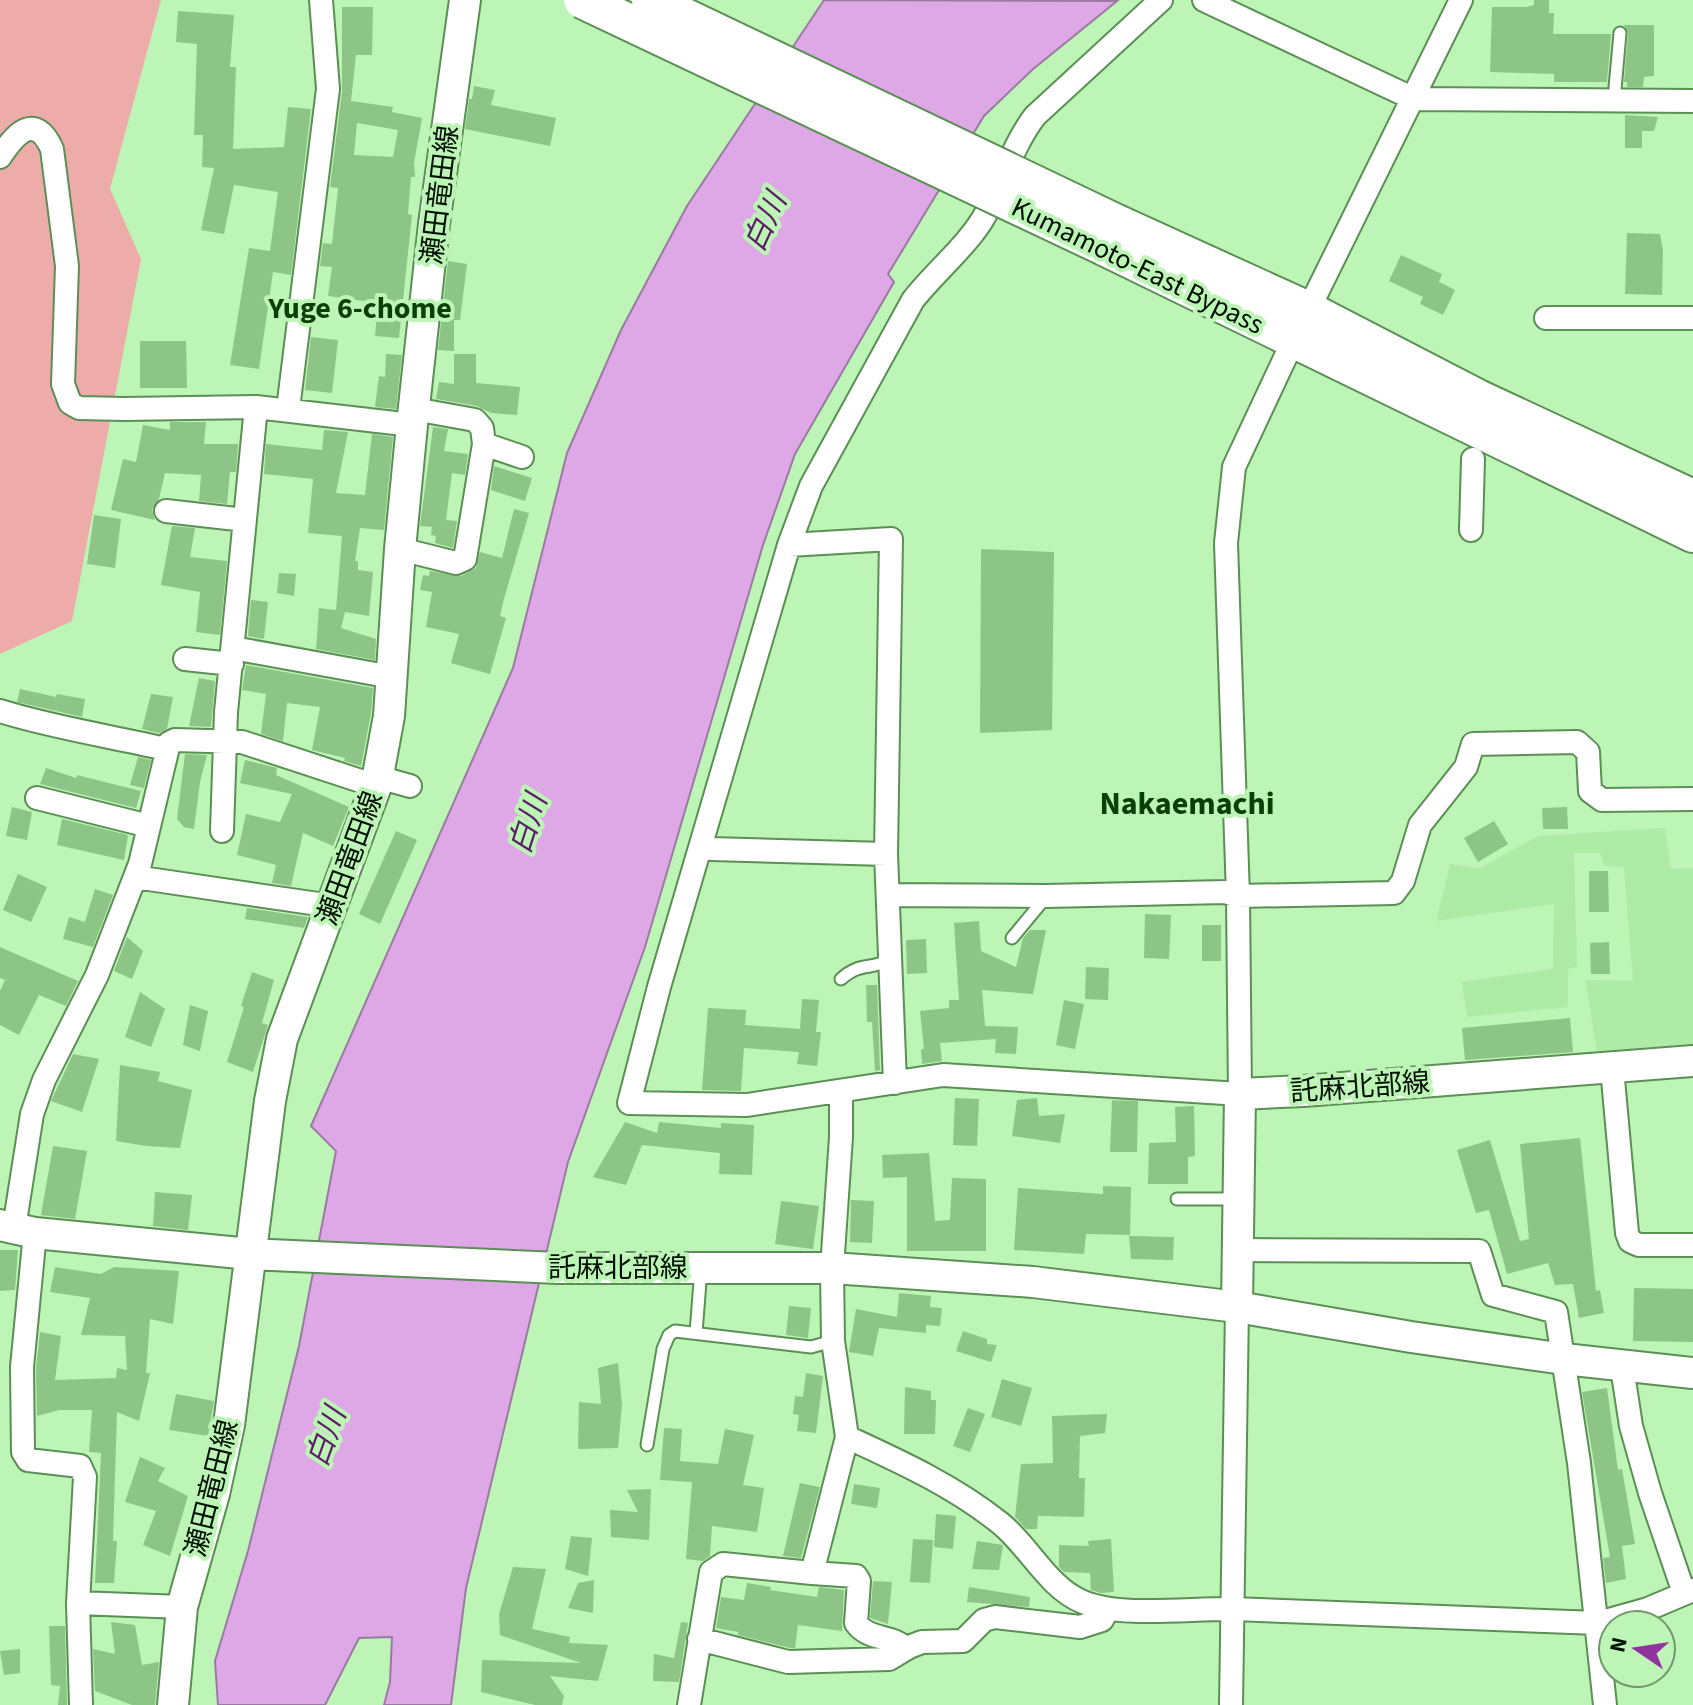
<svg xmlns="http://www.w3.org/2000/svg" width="1693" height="1705" font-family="'Source Sans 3','Noto Sans JP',sans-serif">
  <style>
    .built { fill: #adeba6 }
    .green { fill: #edaca9 }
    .water { fill: #dea8e7; stroke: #9b7aa2; stroke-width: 2 }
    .building { fill: #8dc587; fill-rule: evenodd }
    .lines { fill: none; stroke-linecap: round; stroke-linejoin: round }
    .service-casing { stroke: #5b8f55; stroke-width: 15 }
    .minor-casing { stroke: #5b8f55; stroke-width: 26 }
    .secondary-casing { stroke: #5b8f55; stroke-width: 34 }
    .trunk-casing { stroke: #5b8f55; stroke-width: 40 }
    .service { stroke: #fff; stroke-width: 11 }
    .minor { stroke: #fff; stroke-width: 22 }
    .secondary { stroke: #fff; stroke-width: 30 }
    .trunk { stroke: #fff; stroke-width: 36 }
    .trunk-bridge-casing { stroke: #5b8f55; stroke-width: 40; stroke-linecap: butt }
    .trunk-bridge { stroke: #fff; stroke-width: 36 }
    .labels { text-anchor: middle; stroke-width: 8; stroke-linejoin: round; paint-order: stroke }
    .street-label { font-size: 28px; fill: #001000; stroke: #bdf5b6 }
    .water-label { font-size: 30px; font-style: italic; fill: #5c1d67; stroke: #bdf5b6 }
    .neighbourhood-label { font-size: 30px; font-weight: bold; fill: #0a4005; stroke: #bdf5b6 }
    .quarter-label { font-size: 32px; font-weight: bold; fill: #0a4005; stroke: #bdf5b6 }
  </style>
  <rect width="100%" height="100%" fill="#bdf5b6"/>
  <path class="built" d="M1665 828 1671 869 1693 868V1044L1597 1051 1585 980 1633 981 1624 867 1605 866 1600 853H1574L1577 967 1568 969V1007L1467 1017 1462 982 1553 969 1554 904 1436 921 1450 864 1480 868 1538 836Z"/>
  <path class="green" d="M0 0H161L110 189 141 259 72 621 0 654Z"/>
  <path class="water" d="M824 0 1117 1 1032 70 984 116 888 274 894 282 795 454 763 545 645 947 568 1162 466 1588 451 1705H384L390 1682 392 1637 359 1638 325 1705H218L215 1661 248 1551 299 1346 336 1151 311 1126 513 668 567 453 621 330 687 206Z"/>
  <path class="building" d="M1534 0H1549V13H1554L1553 34H1611L1607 82H1554V74L1490 72 1492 7H1527L1534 5Z
    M342 7H373L372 55H356L351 101 393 107 392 112 422 118 414 163 415 177H411L408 214 412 215 399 338 375 336 378 303 328 296 332 267 320 266 323 243 332 244 338 188 330 187 342 91ZM357 123 398 130 393 157 354 155Z
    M178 11 234 15 230 67H236L233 149 284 147 288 107 311 109 291 275 273 272 259 369 230 365 249 248 270 251 278 192 234 185 224 234 201 230 214 168 202 167 203 135H194L197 44 176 42Z
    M1624 25H1654V76L1644 77 1643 87H1627V82H1624L1628 34Z
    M474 86 495 90 491 105 556 118 550 146 465 129 469 99H472Z
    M1625 115 1658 117 1654 131H1642V148H1625Z
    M1627 233 1660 234 1663 251 1662 295 1625 294Z
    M1401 255 1442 274 1439 282 1455 290 1443 315 1420 304 1423 297 1389 281Z
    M448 261 467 264 460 320H454V351L438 350Z
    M311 337 338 340 332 393 305 390Z
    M140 341H186L187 388H140Z
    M386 354 402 355 396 409 375 407 379 376 385 377Z
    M454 354H476V383L520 387 517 415 491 413 477 406 436 399 439 382 454 384Z
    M170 422H206L204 444H238L236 472H230L227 504 199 501 201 475 165 473 159 499 152 509 155 520 111 510 123 459 136 462 143 425 170 430Z
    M433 427 448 429 444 451 468 454 465 475 452 473 446 520 457 521 453 548 435 543 436 536 431 535 432 527 420 526Z
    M324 430 348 432 336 493 365 495 372 434 393 437 384 530 360 528 355 561H358V570L373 572 369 616 345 612 341 628 376 639 375 660 316 649 319 608 336 610 342 536 308 533 313 479 264 474 266 444 322 450Z
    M494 466 532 478 525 501 491 490Z
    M514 509 529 513 504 599 500 616 506 618 490 674 451 663 459 634 426 627 432 592 420 590 423 575 429 576 430 571 461 576 476 568 480 552 502 558Z
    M94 515 121 519 115 568 87 564Z
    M172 526 195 528 190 557 227 561 220 635 196 632 200 592 161 585Z
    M981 549 1054 552 1052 730 980 733Z
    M279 573 296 574 294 596 277 593Z
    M251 600 268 602 264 639 248 636Z
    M246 665 373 688 371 714 361 766 344 761 345 758 312 750 320 707 287 703 283 741 261 734 266 694 242 690Z
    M199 678 215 681 211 727 189 726Z
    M20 689 56 697 57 694 85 699 82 717 17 702Z
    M151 694 173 697 167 729 159 733 142 729Z
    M185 754 207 755 200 782 194 829 184 827 177 819Z
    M138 757 151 760 144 788 130 785Z
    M245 760 277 768 276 775 349 807 333 846 303 833 291 886 272 883 276 865 237 855 246 814 280 822 292 794 240 783Z
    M46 768 76 778 77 775 141 791 136 808 40 784Z
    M12 807 32 812 27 840 6 836Z
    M1567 807 1568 829H1543L1542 808Z
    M62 819 128 835 124 860 57 845Z
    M1494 821 1508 844 1478 862 1464 838Z
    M396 831 417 840 380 924 359 914Z
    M1589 871H1608L1609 912H1589Z
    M18 874 47 887 31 922 3 910Z
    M95 889 113 895 93 947 63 939 69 917 85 922Z
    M247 908 308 917 304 928 245 919Z
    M1145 914 1171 915 1169 959 1144 958Z
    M979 921 981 951 1016 967 1023 938 1030 930H1046L1033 994 982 990 985 1026 1018 1027 1016 1054 995 1053 996 1039 940 1043 942 1061 922 1064 921 1049H924L920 1011 949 1008V1000H959L954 923Z
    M1202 925H1221V961H1202Z
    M127 937 143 951 132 979 114 971Z
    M926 939 927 973 907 974 906 940Z
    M1609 942 1610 974H1591L1590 943Z
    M0 947 78 981 66 1006 39 995 19 1035 0 1025V991L5 980 0 978Z
    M1086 967 1109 968 1108 1000 1085 999Z
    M252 972 274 980 262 1023 268 1025 253 1072 227 1062 244 1007 241 1006Z
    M866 985H877L880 1070 875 1071 872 1022H867Z
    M140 992 165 1009 151 1047 125 1037Z
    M802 999 819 1000 816 1032H821L817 1066 797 1064 799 1052 744 1048 741 1091 702 1090 708 1008 746 1010 745 1025 800 1029Z
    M1064 1000 1084 1004 1075 1049 1056 1045Z
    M190 1005 208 1011 200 1051 183 1045Z
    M1570 1018 1573 1052 1465 1060 1462 1028Z
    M73 1054 99 1059 82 1112 51 1101Z
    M120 1065 160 1072 158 1081 192 1090 180 1148 146 1146 116 1141Z
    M955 1098 979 1099 977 1146 953 1145Z
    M1037 1098 1039 1116 1065 1114 1060 1143 1012 1136 1017 1100Z
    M1112 1100 1138 1101 1137 1152H1110Z
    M1194 1106 1195 1156 1188 1157V1184H1148L1149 1143 1176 1142 1175 1107Z
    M625 1122 657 1133 659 1122 721 1128V1123L754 1125 752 1175 719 1174 720 1153 642 1145 626 1185 593 1177Z
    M1580 1138 1596 1291 1600 1290 1604 1313 1579 1318 1573 1284 1555 1285 1548 1263 1507 1274 1489 1210 1476 1213 1457 1150 1490 1140 1520 1241 1529 1239 1520 1144Z
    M53 1146 87 1151 75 1219 41 1215Z
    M929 1153 935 1221 950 1220 952 1178 986 1179V1251H907V1177L883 1178 882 1155Z
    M1103 1186 1131 1187 1130 1235 1086 1234 1084 1254 1014 1250 1018 1188 1103 1194Z
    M155 1192 192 1195 188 1230 153 1226Z
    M851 1200 874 1201 872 1243 850 1242Z
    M781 1201 819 1206 813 1249 775 1244Z
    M1129 1236 1174 1237 1173 1260 1131 1259Z
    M0 1250H18L15 1290 0 1291Z
    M55 1267 101 1274 114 1267 179 1271 173 1324 150 1319 146 1373H150L139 1421 117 1412 113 1541H117L114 1583H95L101 1453 89 1452 92 1410H59L37 1416 36 1368 40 1332 61 1336 55 1380 116 1378 117 1368 127 1370 125 1336 81 1335 90 1298 50 1292Z
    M1634 1288 1693 1289V1342L1633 1341Z
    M899 1293 931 1296 930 1307 942 1308 940 1326 926 1325V1333L879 1328 873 1356 849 1352 856 1309 897 1317Z
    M789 1306 811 1308 808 1338 786 1335Z
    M963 1331 987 1339V1344L997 1345 991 1362 956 1351Z
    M618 1363 622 1405 618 1448 578 1449 579 1402 601 1404 598 1368Z
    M806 1373 823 1376 816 1433 797 1431 799 1415 793 1414 795 1396 803 1397Z
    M1002 1379 1032 1388 1021 1426 991 1417Z
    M905 1387 931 1391V1400H936L935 1434H904Z
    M1607 1388 1618 1470 1622 1469 1635 1544 1622 1546 1626 1579 1606 1583 1603 1558 1610 1557 1582 1392Z
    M176 1394 214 1401 208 1436 169 1430Z
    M968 1408 985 1414 970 1452 953 1446Z
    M1107 1414 1105 1433 1080 1436 1079 1478H1085L1084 1517 1038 1516 1037 1529H1026L1015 1517 1021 1464 1053 1463 1052 1416Z
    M664 1428 682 1429 680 1461 718 1464 725 1429 754 1435 743 1485 764 1488 757 1532 712 1526 710 1556 703 1561 686 1559 692 1482 660 1480Z
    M140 1457 165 1468 158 1481 188 1496 170 1556 143 1545 156 1511 125 1502Z
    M800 1483 820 1487 801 1558 783 1556Z
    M854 1484 880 1488 877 1508 851 1504Z
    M651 1489 649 1540 611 1537 610 1510 638 1512 627 1490Z
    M936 1514 956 1516 953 1549 934 1547Z
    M571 1536 592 1538 588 1576 565 1569Z
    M913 1539 933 1540 930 1583 910 1582Z
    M1111 1539 1114 1592 1101 1593 1091 1590 1090 1573 1064 1572 1059 1567V1545L1089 1546 1088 1541Z
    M977 1541 1003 1545 999 1570 972 1569Z
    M513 1567 546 1569 532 1629 570 1637 569 1643 608 1645 598 1681 550 1676 564 1696 562 1705H535L481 1692 482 1660 581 1663 500 1635 499 1614Z
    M594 1580 593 1613 568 1608 578 1583Z
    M873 1581 892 1582 888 1624 870 1618Z
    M747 1583 771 1587 770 1590 817 1597 819 1587 844 1590 842 1631 798 1625 795 1648H790L738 1635V1632L716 1628 721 1597 744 1600Z
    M969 1587 1030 1597 1029 1607 967 1602Z
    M111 1622 135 1625 142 1665 159 1662 155 1705H132L95 1691 93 1649 115 1654Z
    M681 1622 688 1623 679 1682 653 1681 654 1654 674 1658Z
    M49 1626H65L67 1705H58L60 1686 51 1685Z
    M20 1649V1673L4 1675 0 1651Z"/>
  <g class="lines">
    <g class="service-casing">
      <path id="service" d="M1614 101 1620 33 1615 87
        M1012 938 1046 897
        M841 979C861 961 870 971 891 959
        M1177 1199H1235
        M696 1333 701 1269
        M647 1445 663 1349 669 1335 675 1331 811 1347 833 1341"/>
    </g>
    <g class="minor-casing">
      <path id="minor" d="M1204 0 1414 99 1693 101
        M0 157C15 134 35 111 52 149L67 266 63 384 70 403 79 408 124 409 256 407 412 425
        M1546 318H1693
        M288 409 328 89 321 0
        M484 444 522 457
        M166 511 245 520
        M1471 530 1473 459
        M789 545 659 987 629 1103 747 1105 943 1075 1240 1094 1238 896 1226 543 1234 467 1293 341 1461 0
        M400 549 456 563 465 559 484 444 482 428 475 420 414 409
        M233 648 392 677
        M185 659 232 664
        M0 711C54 728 110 736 166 749
        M378 777 410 786
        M37 798 149 826
        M222 831 226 712 256 407
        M711 849 886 854
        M135 877 332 906
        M889 895 1046 896 1225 892 1238 896 1394 893 1403 881 1420 825 1466 767 1473 744 1577 742 1588 752 1590 791 1602 800 1693 799
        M1612 1068 1627 1233 1630 1241 1639 1245H1693
        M895 1083 886 854 891 539 789 545 811 486 913 300C934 273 970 243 985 215 1003 182 1012 146 1035 116L1161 0
        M14 1228 32 1114 44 1080 97 975 140 864 169 743 175 740 242 742 376 786
        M35 1233 22 1367 23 1452 28 1460 80 1466 85 1477 78 1603 81 1705
        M1239 1250 1479 1251 1493 1295 1556 1312 1579 1463 1605 1705
        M1622 1367 1631 1426 1650 1493 1684 1593
        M847 1437C901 1462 954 1486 1000 1523 1029 1546 1048 1588 1083 1602 1121 1618 1191 1608 1234 1609 1355 1613 1477 1619 1598 1623L1648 1609 1693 1590
        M812 1573 856 1576 859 1581 856 1623C869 1641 891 1634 906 1649
        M78 1603 182 1607
        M699 1639 788 1662 889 1659 909 1647 922 1642 963 1641 984 1620 995 1617 1080 1627 1102 1620 1108 1609
        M689 1705 711 1572 723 1564 812 1573 847 1437 833 1341 832 1268 841 1137V1091
        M1231 1705 1237 1307"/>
    </g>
    <g class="secondary-casing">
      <path id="secondary" d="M0 1225 35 1233 250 1254 558 1268H832L1033 1282 1237 1307 1411 1337 1564 1359 1693 1373
        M1237 1307 1240 1094 1303 1091 1693 1061
        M173 1705 182 1607 214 1494 229 1425 270 1101 282 1039 376 786 389 716 400 549 412 425 434 224 465 0"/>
    </g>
    <g class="trunk-casing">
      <path id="trunk" d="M1119 224 1308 310 1480 399 1693 498
        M1104 247 1693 534"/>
    </g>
    <use href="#service" class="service"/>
    <use href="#minor" class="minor"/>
    <use href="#secondary" class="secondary"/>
    <use href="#trunk" class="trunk"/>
    <g class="trunk-bridge-casing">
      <path id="trunk-bridge" d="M582 0 1104 247
        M650 0 1119 224"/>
    </g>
    <use href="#trunk-bridge" class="trunk-bridge"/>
  </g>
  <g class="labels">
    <g class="street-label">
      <text transform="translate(439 195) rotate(-83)" y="10">瀬田竜田線</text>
      <text transform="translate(1138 265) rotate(26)" y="10">Kumamoto-East Bypass</text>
      <text transform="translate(349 858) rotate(-70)" y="10">瀬田竜田線</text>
      <text transform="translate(1360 1086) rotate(-4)" y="10">託麻北部線</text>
      <text x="618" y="1277">託麻北部線</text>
      <text transform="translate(211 1488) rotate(-76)" y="10">瀬田竜田線</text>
    </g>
    <g class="water-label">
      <text transform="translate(765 222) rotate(-65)" y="10">白川</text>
      <text transform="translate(528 824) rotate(-72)" y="10">白川</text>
      <text transform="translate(326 1437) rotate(-70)" y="10">白川</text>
    </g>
    <g class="neighbourhood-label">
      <text x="360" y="318">Yuge 6-chome</text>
    </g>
    <g class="quarter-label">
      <text x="1187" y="814">Nakaemachi</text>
    </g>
  </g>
  <g transform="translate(1637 1649) rotate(283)"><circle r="38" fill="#bdf5b6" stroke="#71996d" stroke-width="2"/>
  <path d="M0-6L14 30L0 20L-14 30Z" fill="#8f339d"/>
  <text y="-12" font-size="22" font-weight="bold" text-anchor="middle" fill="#001000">N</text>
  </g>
</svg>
